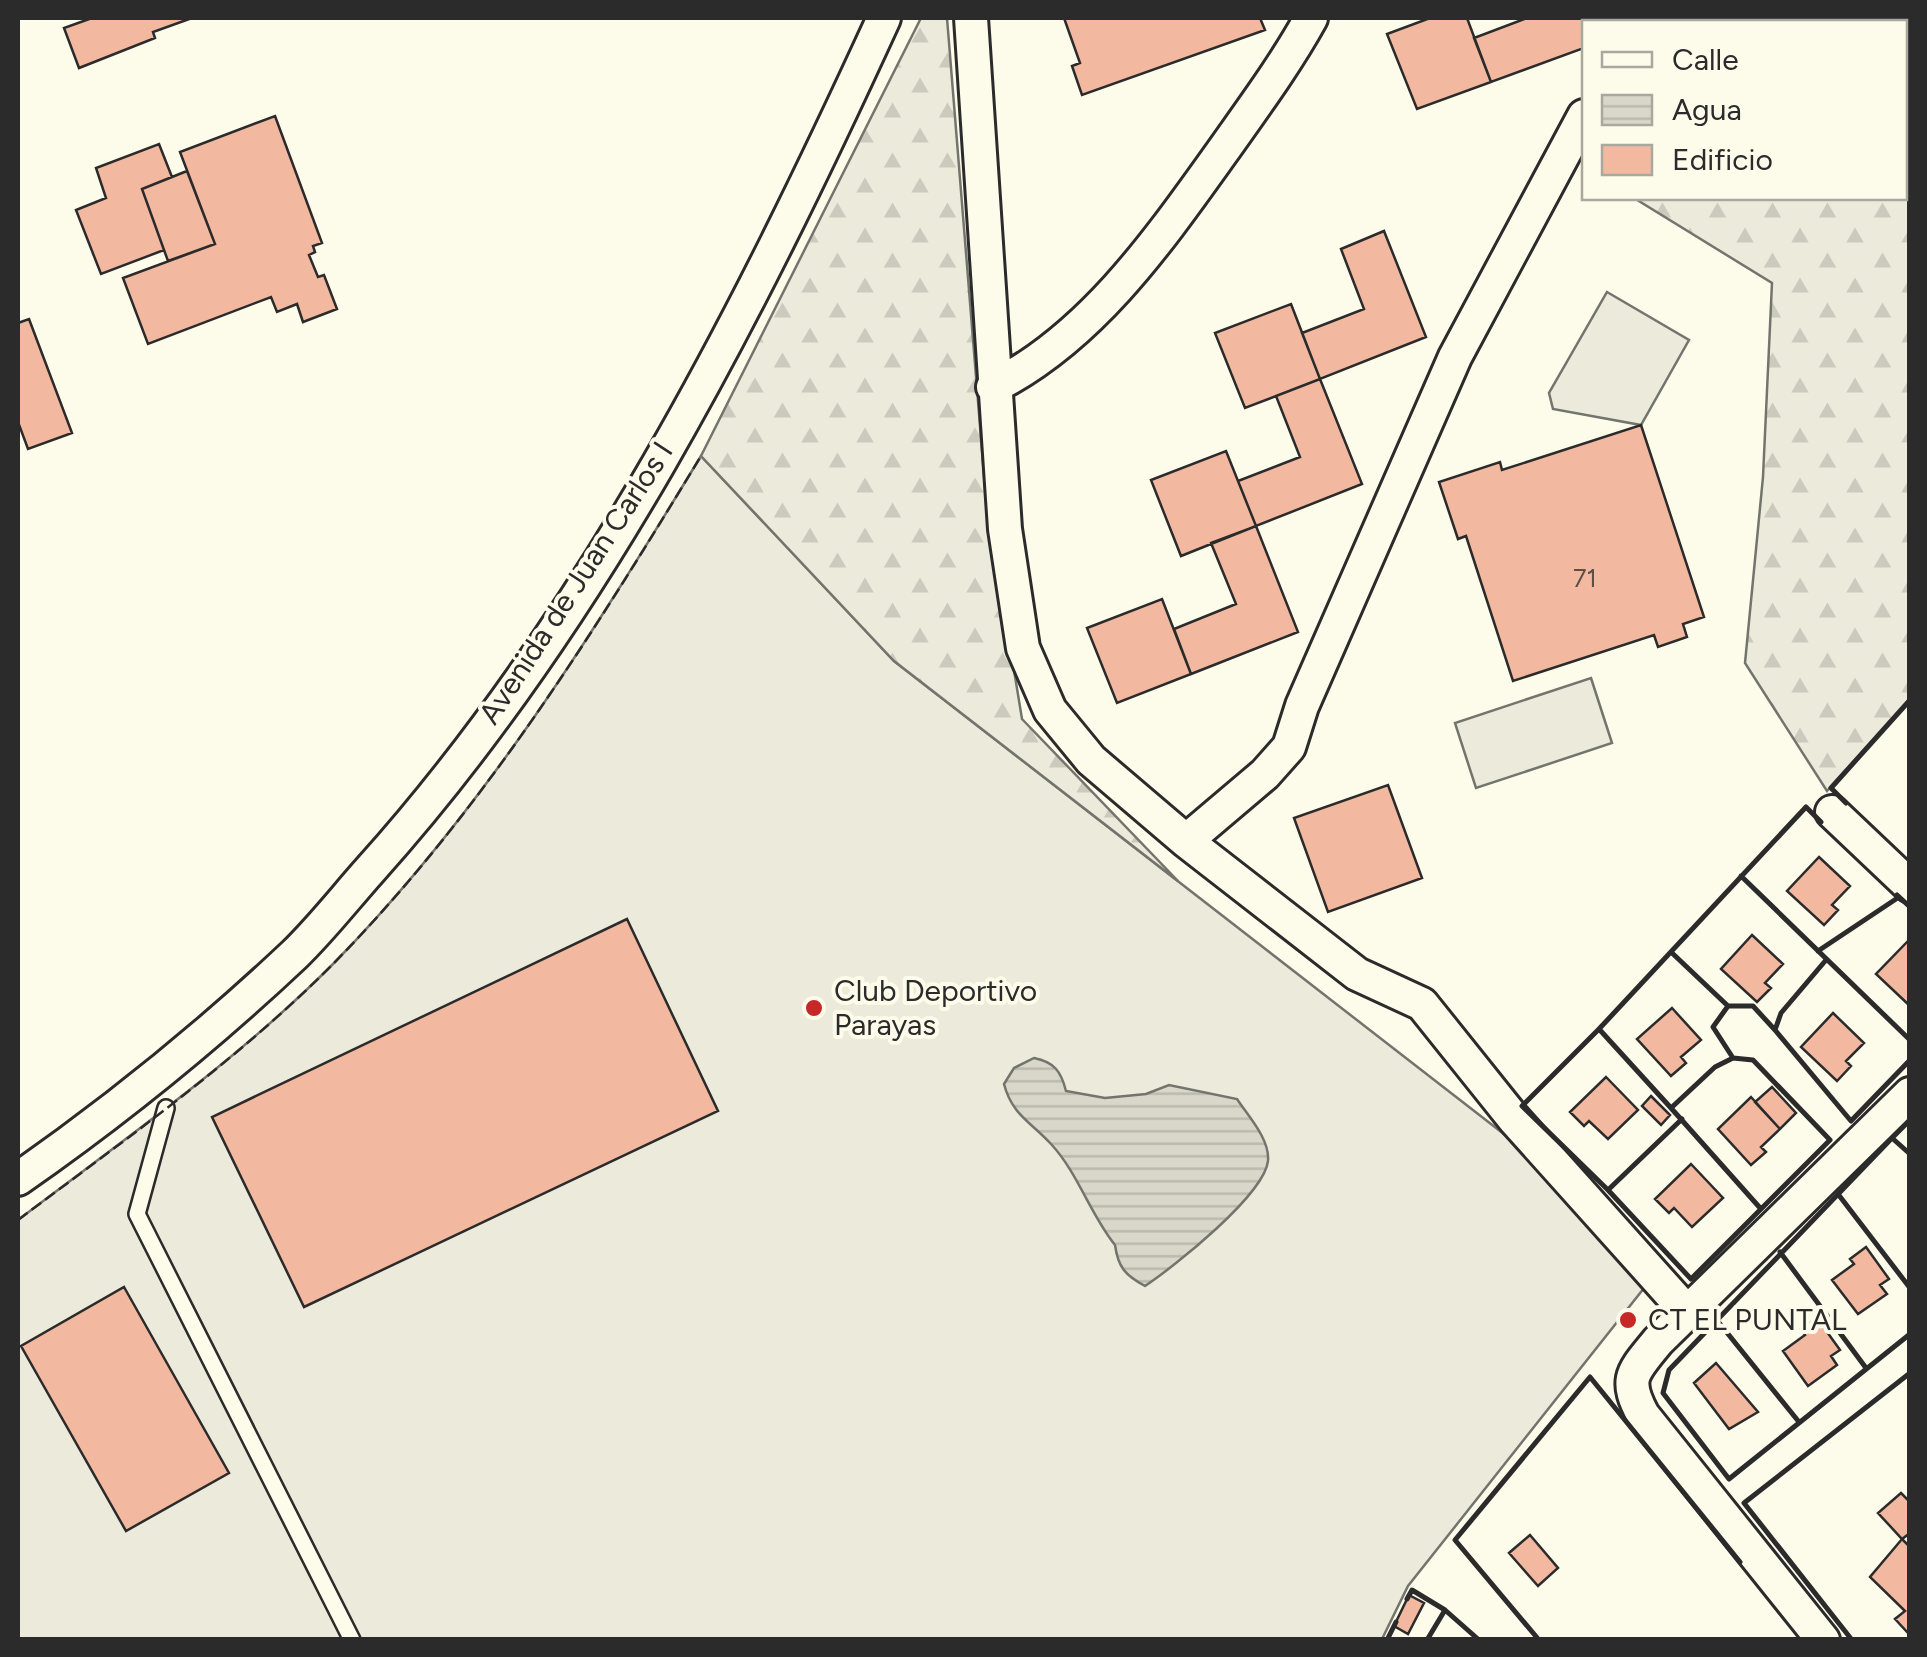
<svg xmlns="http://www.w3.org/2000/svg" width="1927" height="1657" font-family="Figtree,sans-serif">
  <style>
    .grass { fill: #ecebdb; stroke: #74746e; stroke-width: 2.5 }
    .forest { fill: url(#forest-firs); stroke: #74746e; stroke-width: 2.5 }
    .water { fill: url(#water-rules); stroke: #74746e; stroke-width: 2.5 }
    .building { fill: #f2b8a0; stroke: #2b2b2b; stroke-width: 2.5 }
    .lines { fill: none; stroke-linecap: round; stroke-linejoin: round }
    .service-casing { stroke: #2b2b2b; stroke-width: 20 }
    .minor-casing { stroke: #2b2b2b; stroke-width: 38 }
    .service { stroke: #fdfbea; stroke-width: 15 }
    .minor { stroke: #fdfbea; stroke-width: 32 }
    .fence { stroke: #2b2b2b; stroke-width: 2.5; stroke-dasharray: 12 5; stroke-linecap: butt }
    .wall { stroke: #2b2b2b; stroke-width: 5 }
    .poi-dot { fill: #c62828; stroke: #fdfbea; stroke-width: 4 }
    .labels { text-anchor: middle; stroke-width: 8; stroke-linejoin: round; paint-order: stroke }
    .number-label { font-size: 25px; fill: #5d4e48 }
    .street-label { font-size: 30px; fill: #2b2b2b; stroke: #fdfbea }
    .poi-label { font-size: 30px; fill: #2b2b2b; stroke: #fdfbea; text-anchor: start }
  </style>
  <defs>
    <pattern id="forest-firs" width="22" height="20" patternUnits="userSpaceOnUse" patternTransform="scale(2.5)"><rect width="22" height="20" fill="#ecebdb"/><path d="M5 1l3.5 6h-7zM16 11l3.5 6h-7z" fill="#cbcabc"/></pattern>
    <pattern id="water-rules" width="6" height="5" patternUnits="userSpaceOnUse" patternTransform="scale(2.5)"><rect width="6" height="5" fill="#d8d7c9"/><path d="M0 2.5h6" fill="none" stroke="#bab9ad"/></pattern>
  </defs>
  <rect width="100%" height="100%" fill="#fdfbea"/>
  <path class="grass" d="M1607 292 1689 340 1641 425 1553 409 1549 393Z
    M701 456 894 661 1509 1138 1648 1283 1408 1586 1382 1639H18V1220C126 1138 238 1060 334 963 481 813 593 634 701 456Z
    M1591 678 1612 743 1476 788 1455 723Z"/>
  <path class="forest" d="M921 18H947L986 500 1022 719 1178 881 894 661 701 456Z
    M1647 18H1909V702L1827 791 1745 663 1763 477 1772 283 1634 198H1904V22H1644Z"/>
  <path class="water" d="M1034 1058C1054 1062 1061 1071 1066 1091L1105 1098 1146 1094 1169 1085 1237 1099C1248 1116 1270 1139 1268 1161 1264 1195 1175 1266 1145 1286 1125 1275 1118 1267 1115 1245 1090 1214 1078 1173 1051 1144 1031 1122 1012 1115 1004 1084L1014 1068Z"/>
  <path class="building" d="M92 18H91H192L153 32 155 38 79 68 64 28Z
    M1064 18H1260L1265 30 1082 95 1072 66 1080 63Z
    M1430 18H1467L1491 82 1417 109 1387 34Z
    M1527 18H1590L1592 22H1584V48L1491 82 1474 38Z
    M275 116 322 243 313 246 315 252 309 255 318 277 324 275 337 309 303 322 297 304 277 312 271 297 148 344 123 278 215 244 180 152Z
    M159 144 172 177 142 189 164 250 101 274 76 210 106 198 96 168Z
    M187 171 215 244 168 261 142 189Z
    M1384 231 1426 337 1320 379 1302 333 1364 309 1341 249Z
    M1291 304 1320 379 1245 408 1215 333Z
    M29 319 72 433 28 449 18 422V323Z
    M1320 379 1362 484 1256 526 1238 481 1300 457 1276 396Z
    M1641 425 1704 617 1683 624 1687 637 1658 647 1654 635 1513 681 1466 536 1458 539 1439 482 1500 462 1502 470Z
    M1226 451 1256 526 1181 556 1151 480Z
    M1256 526 1298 632 1191 674 1174 629 1236 604 1211 543Z
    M1162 599 1191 674 1117 703 1087 628Z
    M1388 785 1422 878 1328 912 1294 818Z
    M1819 857 1850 886 1832 905 1838 910 1824 925 1787 891Z
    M627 919 718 1111 304 1307 212 1117Z
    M1752 935 1783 964 1765 983 1771 988 1757 1002 1721 969Z
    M1908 941 1910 942V1006L1876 974Z
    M1672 1008 1701 1040 1681 1057 1686 1063 1671 1076 1637 1039Z
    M1833 1013 1864 1043 1846 1061 1851 1066 1837 1081 1801 1047Z
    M1606 1077 1638 1110 1608 1139 1589 1121 1584 1126 1570 1112Z
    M1772 1087 1796 1113 1780 1129 1755 1102Z
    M1651 1096 1670 1115 1661 1125 1642 1106Z
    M1751 1097 1780 1129 1761 1147 1766 1152 1751 1165 1718 1129Z
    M1691 1164 1723 1198 1692 1227 1674 1208 1669 1213 1655 1199Z
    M1866 1247 1889 1279 1880 1285 1887 1294 1858 1314 1832 1280 1854 1264 1850 1259Z
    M124 1287 229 1473 126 1531 21 1346Z
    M1817 1318 1840 1350 1831 1356 1837 1365 1808 1386 1783 1351 1805 1335 1801 1329Z
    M1716 1363 1758 1412 1729 1429 1694 1383Z
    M1901 1493 1910 1502V1533L1902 1539 1878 1513Z
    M1530 1535 1558 1568 1538 1586 1509 1553Z
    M1902 1539 1910 1547 1909 1634 1895 1619 1905 1611 1870 1577Z
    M1409 1595 1424 1603 1408 1634 1394 1626Z"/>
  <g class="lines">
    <g class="service-casing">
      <path id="service" d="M166 1108 137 1214 352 1640"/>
    </g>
    <g class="minor-casing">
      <path id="minor" d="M971 18 1005 529 1023 648 1050 710 1091 760 1186 841 1357 974 1422 1004 1514 1119 1687 1312
        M1633 22 1635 18
        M993 387C1092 337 1159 240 1222 152 1253 108 1285 65 1311 18
        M1832 812 1910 886
        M1186 841 1265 774 1289 747 1302 706 1455 357 1584 116
        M18 1179C114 1112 208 1036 294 955 321 929 345 898 370 870 591 624 747 317 884 18
        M1823 1640 1643 1415C1623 1378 1633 1372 1658 1341L1910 1094"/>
    </g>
    <use href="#service" class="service"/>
    <use href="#minor" class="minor"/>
    <path class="fence" d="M18 1220C126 1139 238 1060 334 963 481 813 593 634 701 456"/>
    <path class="wall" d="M1846 803 1831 788 1910 700
      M1741 876 1910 1040
      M1897 895 1910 907
      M1818 951 1899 897
      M1671 952 1728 1006
      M1826 960 1781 1013 1775 1030 1851 1121 1910 1060
      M1599 1029 1806 807 1821 822
      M1733 1058 1753 1060 1830 1140 1761 1209 1671 1108 1715 1067Z
      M1733 1058 1713 1027 1728 1006H1753L1775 1030
      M1682 1119 1608 1190 1691 1279 1761 1209
      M1892 1138 1910 1120
      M1910 1154 1892 1138 1669 1370 1663 1393 1729 1479 1910 1334
      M1608 1190 1522 1106 1599 1029 1671 1108
      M1838 1194 1910 1288
      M1780 1252 1866 1368
      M1716 1319 1799 1422
      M1407 1599 1412 1590 1445 1610 1427 1640
      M1445 1610 1479 1640
      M1387 1640 1396 1622
      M1539 1640 1455 1540 1590 1377 1740 1562
      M1852 1640 1744 1503 1910 1373"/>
  </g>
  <g class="poi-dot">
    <circle cx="814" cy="1008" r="10"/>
    <circle cx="1628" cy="1320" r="10"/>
  </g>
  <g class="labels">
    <g class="number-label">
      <text x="1585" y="587">71</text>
    </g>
    <g class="street-label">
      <text transform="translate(576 583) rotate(-57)" y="10">Avenida de Juan Carlos I</text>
    </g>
    <g class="poi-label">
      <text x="834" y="1001">Club Deportivo<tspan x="834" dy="34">Parayas</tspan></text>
      <text x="1648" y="1330">CT EL PUNTAL</text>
    </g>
  </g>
  <rect width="1927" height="1657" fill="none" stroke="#2b2b2b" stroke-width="40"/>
  <rect x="1582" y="20" width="325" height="180" fill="#fdfbea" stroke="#a9a89e" stroke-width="2.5"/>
  <rect x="1602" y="52" width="50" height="15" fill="#fdfbea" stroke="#a9a89e" stroke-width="2.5"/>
  <text x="1672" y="70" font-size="30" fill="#2b2b2b">Calle</text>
  <rect x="1602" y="95" width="50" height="30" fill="url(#water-rules)" stroke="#a9a89e" stroke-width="2.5"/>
  <text x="1672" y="120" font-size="30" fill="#2b2b2b">Agua</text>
  <rect x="1602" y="145" width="50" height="30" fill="#f2b8a0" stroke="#a9a89e" stroke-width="2.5"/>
  <text x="1672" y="170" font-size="30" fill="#2b2b2b">Edificio</text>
</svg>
